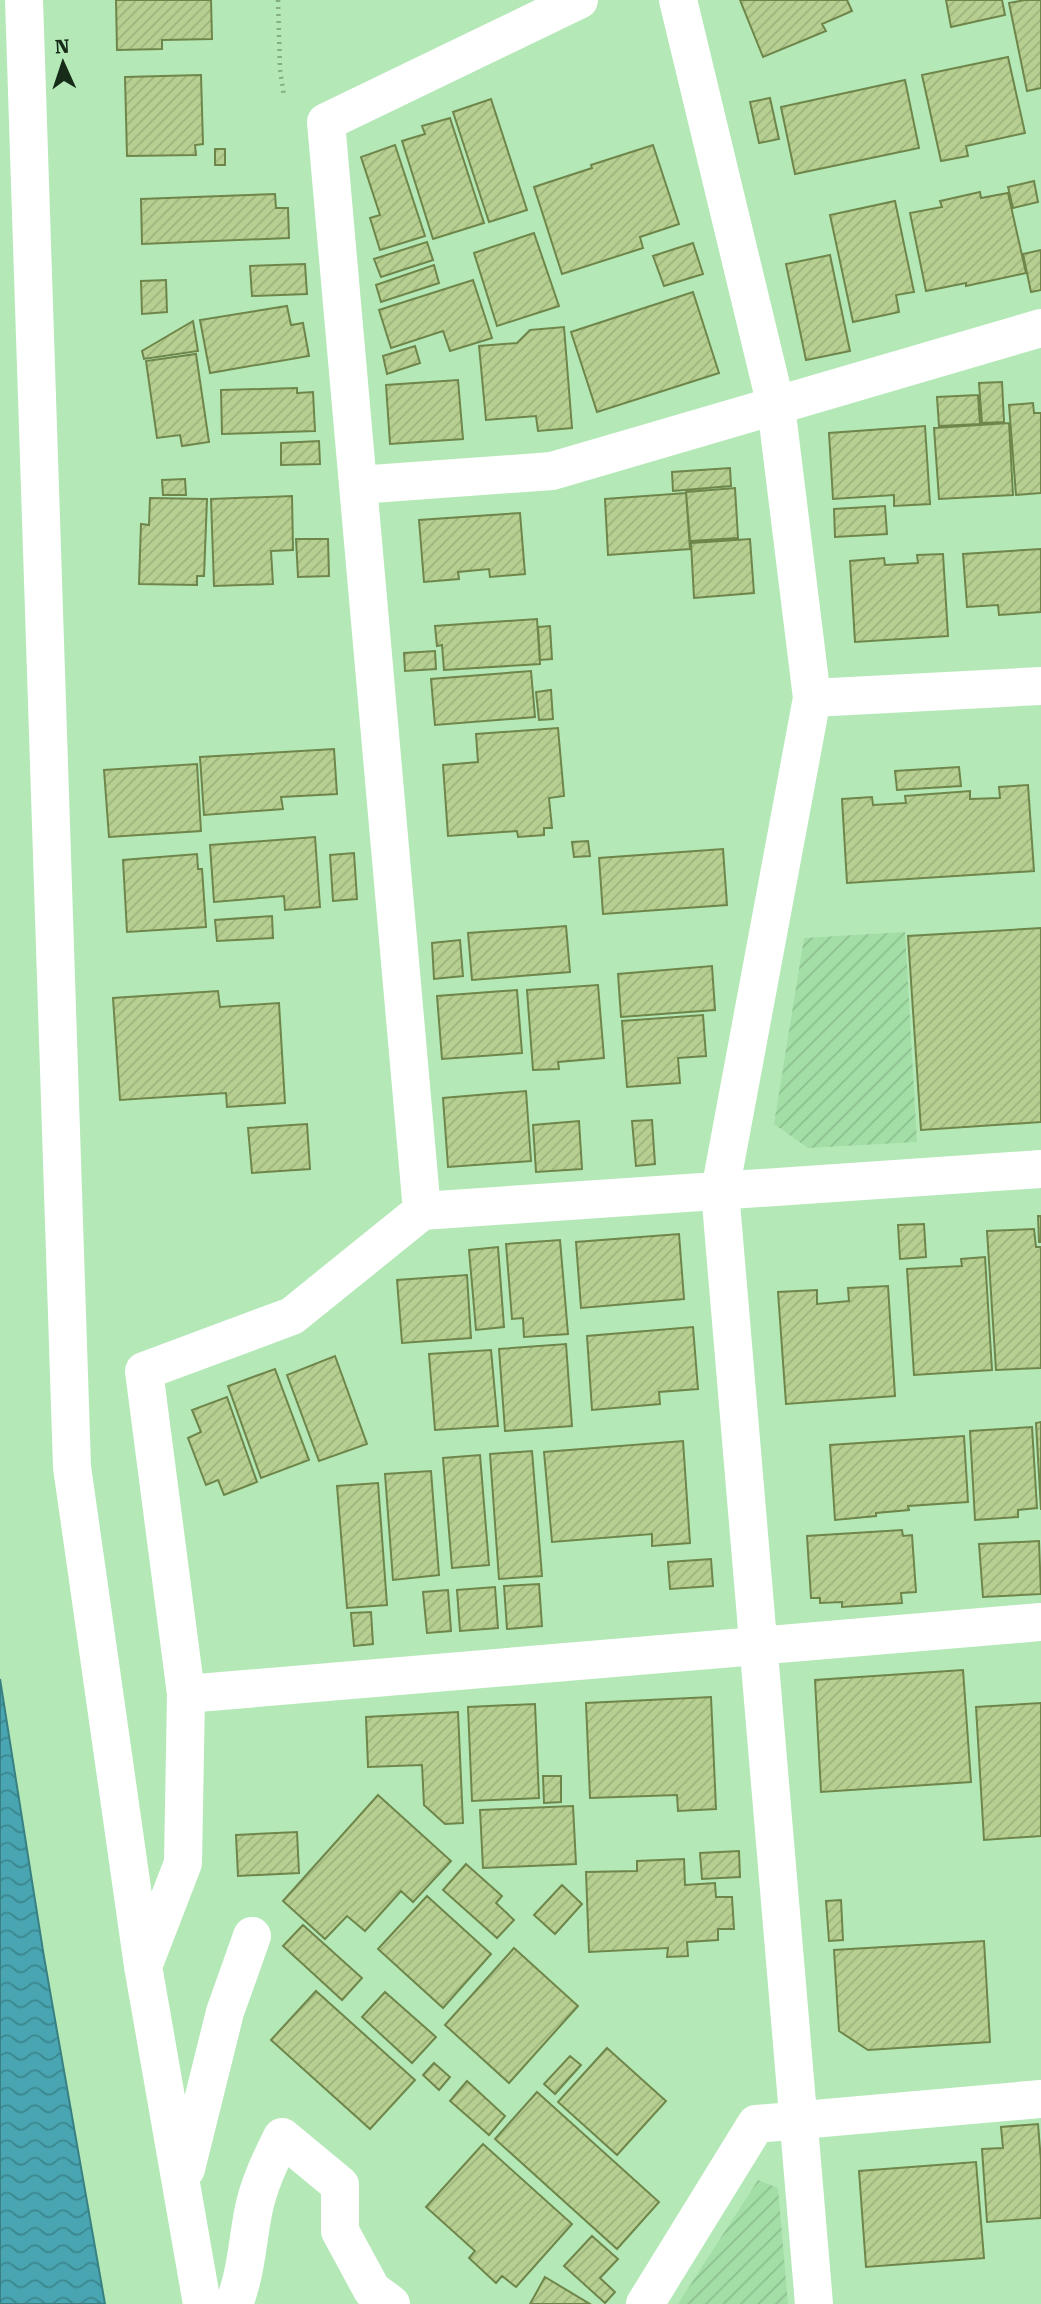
<svg xmlns="http://www.w3.org/2000/svg" width="1041" height="2304" font-family="'Roboto Serif',serif">
  <style>
    .industrial { fill: url(#industrial-furrows) }
    .water { fill: url(#water-waves); stroke: #398083; stroke-width: 2 }
    .building { fill: url(#building-hatch); stroke: #6f864b; stroke-width: 2 }
    .lines { fill: none; stroke-linecap: round; stroke-linejoin: round }
    .path { stroke: #83ae85; stroke-width: 4.5; stroke-dasharray: 2 5; stroke-linecap: butt }
    .minor { stroke: #fff; stroke-width: 38 }
  </style>
  <defs>
    <pattern id="industrial-furrows" width="10" height="10" patternUnits="userSpaceOnUse" patternTransform="scale(1.75)"><rect width="10" height="10" fill="#a4dea7"/><path d="M-1 1l2-2M0 10L10 0M9 11l2-2" fill="none" stroke="#8cbf8f"/></pattern>
    <pattern id="water-waves" width="16" height="10" patternUnits="userSpaceOnUse" patternTransform="scale(1.75)"><rect width="16" height="10" fill="#48a5b1"/><path d="M0 5q4-4 8 0t8 0" fill="none" stroke="#3b878f"/></pattern>
    <pattern id="building-hatch" width="6" height="6" patternUnits="userSpaceOnUse" patternTransform="scale(1.75)"><rect width="6" height="6" fill="#b7d092"/><path d="M-1 1l2-2M0 6l6-6M5 7l2-2" fill="none" stroke="#9db37d"/></pattern>
  </defs>
  <rect width="100%" height="100%" fill="#b4e9b7"/>
  <path class="industrial" d="M905 932 917 1142 808 1148 774 1124 804 938Z
    M758 2180 778 2188 788 2304H678Z"/>
  <path class="water" d="M0 1679 44 1957 105 2304H0Z"/>
  <path class="building" d="M116 0H211L212 39 162 40V49L117 50Z
    M740 0H847L852 11 822 24 826 31 763 57Z
    M946 0H1002L1005 15 951 27Z
    M1025 0H1041V88L1027 91 1009 3Z
    M1008 57 1025 133 966 146 968 156 941 161 922 75Z
    M201 75 203 144 195 145 196 155 127 156 125 77Z
    M905 80 919 148 795 174 781 107Z
    M770 98 779 139 759 143 750 102Z
    M491 99 527 210 489 222 453 112Z
    M450 118 484 223 433 239 402 141 425 134 422 126Z
    M395 145 425 236 380 250 370 218 380 215 361 157Z
    M653 145 679 224 640 237 643 248 562 274 534 187 592 168 591 165Z
    M215 149H225V165H215Z
    M1034 181 1038 202 1013 208 1008 187Z
    M980 192 981 198 1008 193 1026 273 966 286V283L926 291 910 213 942 207 940 201Z
    M275 194 276 208H288L289 238 142 244 141 199Z
    M895 201 914 292 896 295 899 312 853 322 830 215Z
    M534 233 559 306 497 326 474 253Z
    M427 242 433 260 381 277 374 259Z
    M693 243 703 274 664 286 653 256Z
    M1041 250V290L1031 292 1023 254Z
    M830 255 850 351 806 360 786 264Z
    M305 264 307 294 252 296 250 266Z
    M434 265 439 283 381 302 376 285Z
    M166 280 167 312 142 314 141 281Z
    M473 280 492 338 450 351 443 331 391 348 379 310Z
    M693 292 719 373 597 412 571 332Z
    M287 306 291 325 303 323 309 356 210 373 200 320Z
    M193 321 198 351 144 359 142 351Z
    M564 327 572 428 538 431 536 416 486 420 479 346 517 343 530 330Z
    M415 346 420 363 387 374 383 356Z
    M196 354 209 442 182 446 180 435 157 438 146 361Z
    M458 380 463 439 390 444 386 385Z
    M1002 382 1004 422 982 423 979 383Z
    M297 388V393L313 392 315 431 222 434 221 390Z
    M978 395 980 424 939 426 937 397Z
    M1033 403 1034 413H1041V493L1016 495 1009 405Z
    M1009 423 1013 495 939 499 934 428Z
    M925 426 930 504 894 506V495L833 499 829 433Z
    M319 441 320 464 281 465V443Z
    M730 468 731 486 673 491 672 472Z
    M185 479 186 495H163L162 480Z
    M735 488 738 538 690 541 686 492Z
    M686 493 690 549 608 555 605 499Z
    M292 496 293 550 271 551 273 584 214 586 211 499Z
    M150 498 207 499 204 576H197V585L139 584 141 524 149 525Z
    M885 506 887 534 835 537 834 509Z
    M520 513 525 574 490 577 489 569 458 572 459 579 424 582 419 520Z
    M296 539H328L329 576 298 577Z
    M750 539 754 593 694 598 691 543Z
    M1041 549V612L999 615 998 605 967 607 963 554Z
    M943 554 948 636 855 642 850 561 884 558 885 565 918 563 917 555Z
    M537 619 540 664 444 670 442 645 437 646 435 626Z
    M550 626 552 659 540 660 538 627Z
    M435 651 436 669 405 671 404 653Z
    M531 671 535 717 435 725 431 679Z
    M551 690 553 719 539 720 536 692Z
    M558 728 564 796 549 798 552 828H544V835L518 837 517 831 448 836 443 765 478 762 476 734Z
    M334 749 337 794 281 797 283 809 204 815 200 757Z
    M197 764 201 831 109 837 104 770Z
    M959 767 961 786 897 790 895 771Z
    M1028 785 1034 871 847 883 842 799 872 797 873 805 906 803 905 796 970 791V799L1000 798 999 787Z
    M315 837 320 907 285 910 284 896 214 902 210 845Z
    M588 841 590 856 574 857 572 842Z
    M723 849 727 905 603 914 599 858Z
    M354 853 357 899 333 901 330 855Z
    M197 854 198 869H202L206 927 127 932 123 860Z
    M272 916 273 938 217 941 215 920Z
    M566 926 570 972 472 980 468 933Z
    M1041 928V1122L921 1130 908 936Z
    M460 940 463 976 434 979 432 943Z
    M712 966 715 1010 621 1017 618 974Z
    M598 985 604 1058 558 1062 559 1069 533 1070 527 990Z
    M517 990 522 1053 442 1059 437 996Z
    M218 991 220 1007 279 1003 285 1103 227 1107 226 1093 120 1100 113 998Z
    M703 1015 706 1056 678 1058 680 1083 627 1087 622 1021Z
    M526 1091 531 1161 448 1167 443 1098Z
    M652 1120 655 1164 636 1166 632 1121Z
    M579 1121 582 1169 536 1172 533 1125Z
    M307 1124 310 1169 252 1173 248 1128Z
    M1038 1216H1041V1242H1039Z
    M924 1224 926 1257 900 1259 898 1225Z
    M1034 1229 1036 1247H1041V1368L996 1370 987 1231Z
    M679 1234 684 1299 581 1308 576 1242Z
    M560 1240 568 1334 524 1337 523 1318 512 1319 506 1244Z
    M498 1247 504 1327 476 1330 469 1250Z
    M985 1257 992 1370 914 1375 907 1269 962 1266 961 1259Z
    M467 1275 471 1338 402 1343 397 1280Z
    M888 1286 895 1396 786 1404 778 1292 817 1290V1304L849 1301 848 1288Z
    M693 1327 698 1389 659 1392 660 1404 592 1410 587 1336Z
    M566 1344 572 1426 505 1431 499 1349Z
    M491 1350 498 1426 435 1430 429 1354Z
    M335 1356 367 1444 319 1461 287 1375Z
    M275 1369 309 1460 261 1478 228 1386Z
    M227 1397 257 1482 224 1495 218 1480 206 1485 188 1438 201 1432 192 1410Z
    M1041 1422V1510L1036 1423Z
    M1032 1427 1037 1508 1018 1510V1517L975 1520 970 1431Z
    M964 1436 968 1502 908 1506 909 1510 876 1513V1516L835 1520 830 1445Z
    M683 1441 690 1543 652 1546V1534L552 1542 544 1452Z
    M532 1451 542 1576 499 1579 490 1454Z
    M480 1455 489 1565 452 1568 443 1458Z
    M431 1471 439 1575 393 1580 385 1474Z
    M378 1483 387 1605 347 1608 337 1486Z
    M902 1530 903 1536 912 1535 916 1592 901 1593 902 1603 842 1607V1602L820 1603V1598H811L807 1536Z
    M1039 1541 1041 1594 983 1597 979 1544Z
    M711 1559 713 1586 670 1589 668 1562Z
    M539 1584 542 1626 507 1629 504 1586Z
    M495 1587 498 1628 460 1631 457 1590Z
    M448 1590 451 1631 427 1633 423 1592Z
    M371 1612 373 1644 354 1646 351 1613Z
    M963 1670 971 1782 821 1792 815 1680Z
    M711 1697 716 1809 678 1811 677 1795 590 1798 586 1703Z
    M1041 1703V1836L984 1840 976 1707Z
    M535 1704 539 1798 472 1801 468 1707Z
    M458 1712 463 1823 445 1824 424 1805 422 1765 368 1767 366 1717Z
    M543 1776H561V1802L544 1803Z
    M378 1795 451 1861 413 1902 401 1891 365 1931 347 1916 325 1939 283 1901Z
    M573 1806 576 1864 483 1868 480 1810Z
    M297 1832 299 1873 238 1876 236 1835Z
    M739 1851 740 1877 702 1879 700 1853Z
    M684 1859 685 1885 715 1883 716 1897H732L734 1929H718V1940L687 1942 688 1956 667 1957 668 1948 589 1952 586 1872 637 1871V1861Z
    M466 1864 502 1896 496 1903 514 1920 497 1938 443 1890Z
    M562 1885 582 1904 555 1934 534 1915Z
    M427 1896 491 1954 443 2008 378 1949Z
    M841 1900 843 1940 829 1941 826 1901Z
    M303 1925 362 1978 342 2000 283 1946Z
    M984 1941 990 2042 868 2050 839 2031 834 1950Z
    M514 1948 578 2006 509 2083 445 2025Z
    M316 1991 415 2080 370 2129 271 2040Z
    M385 1992 436 2037 412 2063 362 2017Z
    M607 2048 666 2101 617 2155 558 2102Z
    M570 2056 581 2065 555 2094 544 2084Z
    M434 2063 450 2077 439 2090 423 2075Z
    M467 2081 505 2116 489 2135 450 2101Z
    M537 2092 659 2202 617 2249 495 2139Z
    M1038 2124 1041 2161V2218L987 2222 982 2149 1003 2148 1001 2127Z
    M483 2144 572 2224 516 2287 502 2276 496 2283 469 2258 475 2251 426 2207Z
    M976 2162 984 2258 866 2267 859 2171Z
    M592 2236 618 2259 600 2278 615 2292 605 2303 564 2266Z
    M545 2277 590 2304H530Z"/>
  <g class="lines">
    <path class="path" d="M278 0 280 69 284 96"/>
    <path class="minor" d="M24 0 72 1467 143 1966 202 2304
      M579 0 326 122 422 1211 1041 1169
      M678 0 776 406 812 698 720 1191 814 2304
      M358 485 552 471 1041 328
      M812 698 1041 686
      M422 1211 292 1316 144 1371 186 1694 1041 1622
      M144 1964 183 1863 186 1694
      M186 2169 225 2012 252 1936
      M234 2304C246 2273 247 2245 253 2213 258 2186 270 2161 282 2137L340 2185V2231L372 2290 391 2304
      M645 2304 756 2124 1041 2099"/>
  </g>
  <g transform="translate(63 63) rotate(357)" stroke="#b4e9b7" stroke-width="5" paint-order="stroke">
  <path d="M0-5L12 26L0 18L-12 26Z" fill="#162b18"/>
  <text y="-10" font-size="19" font-weight="bold" text-anchor="middle" fill="#162b18">N</text>
  </g>
</svg>
